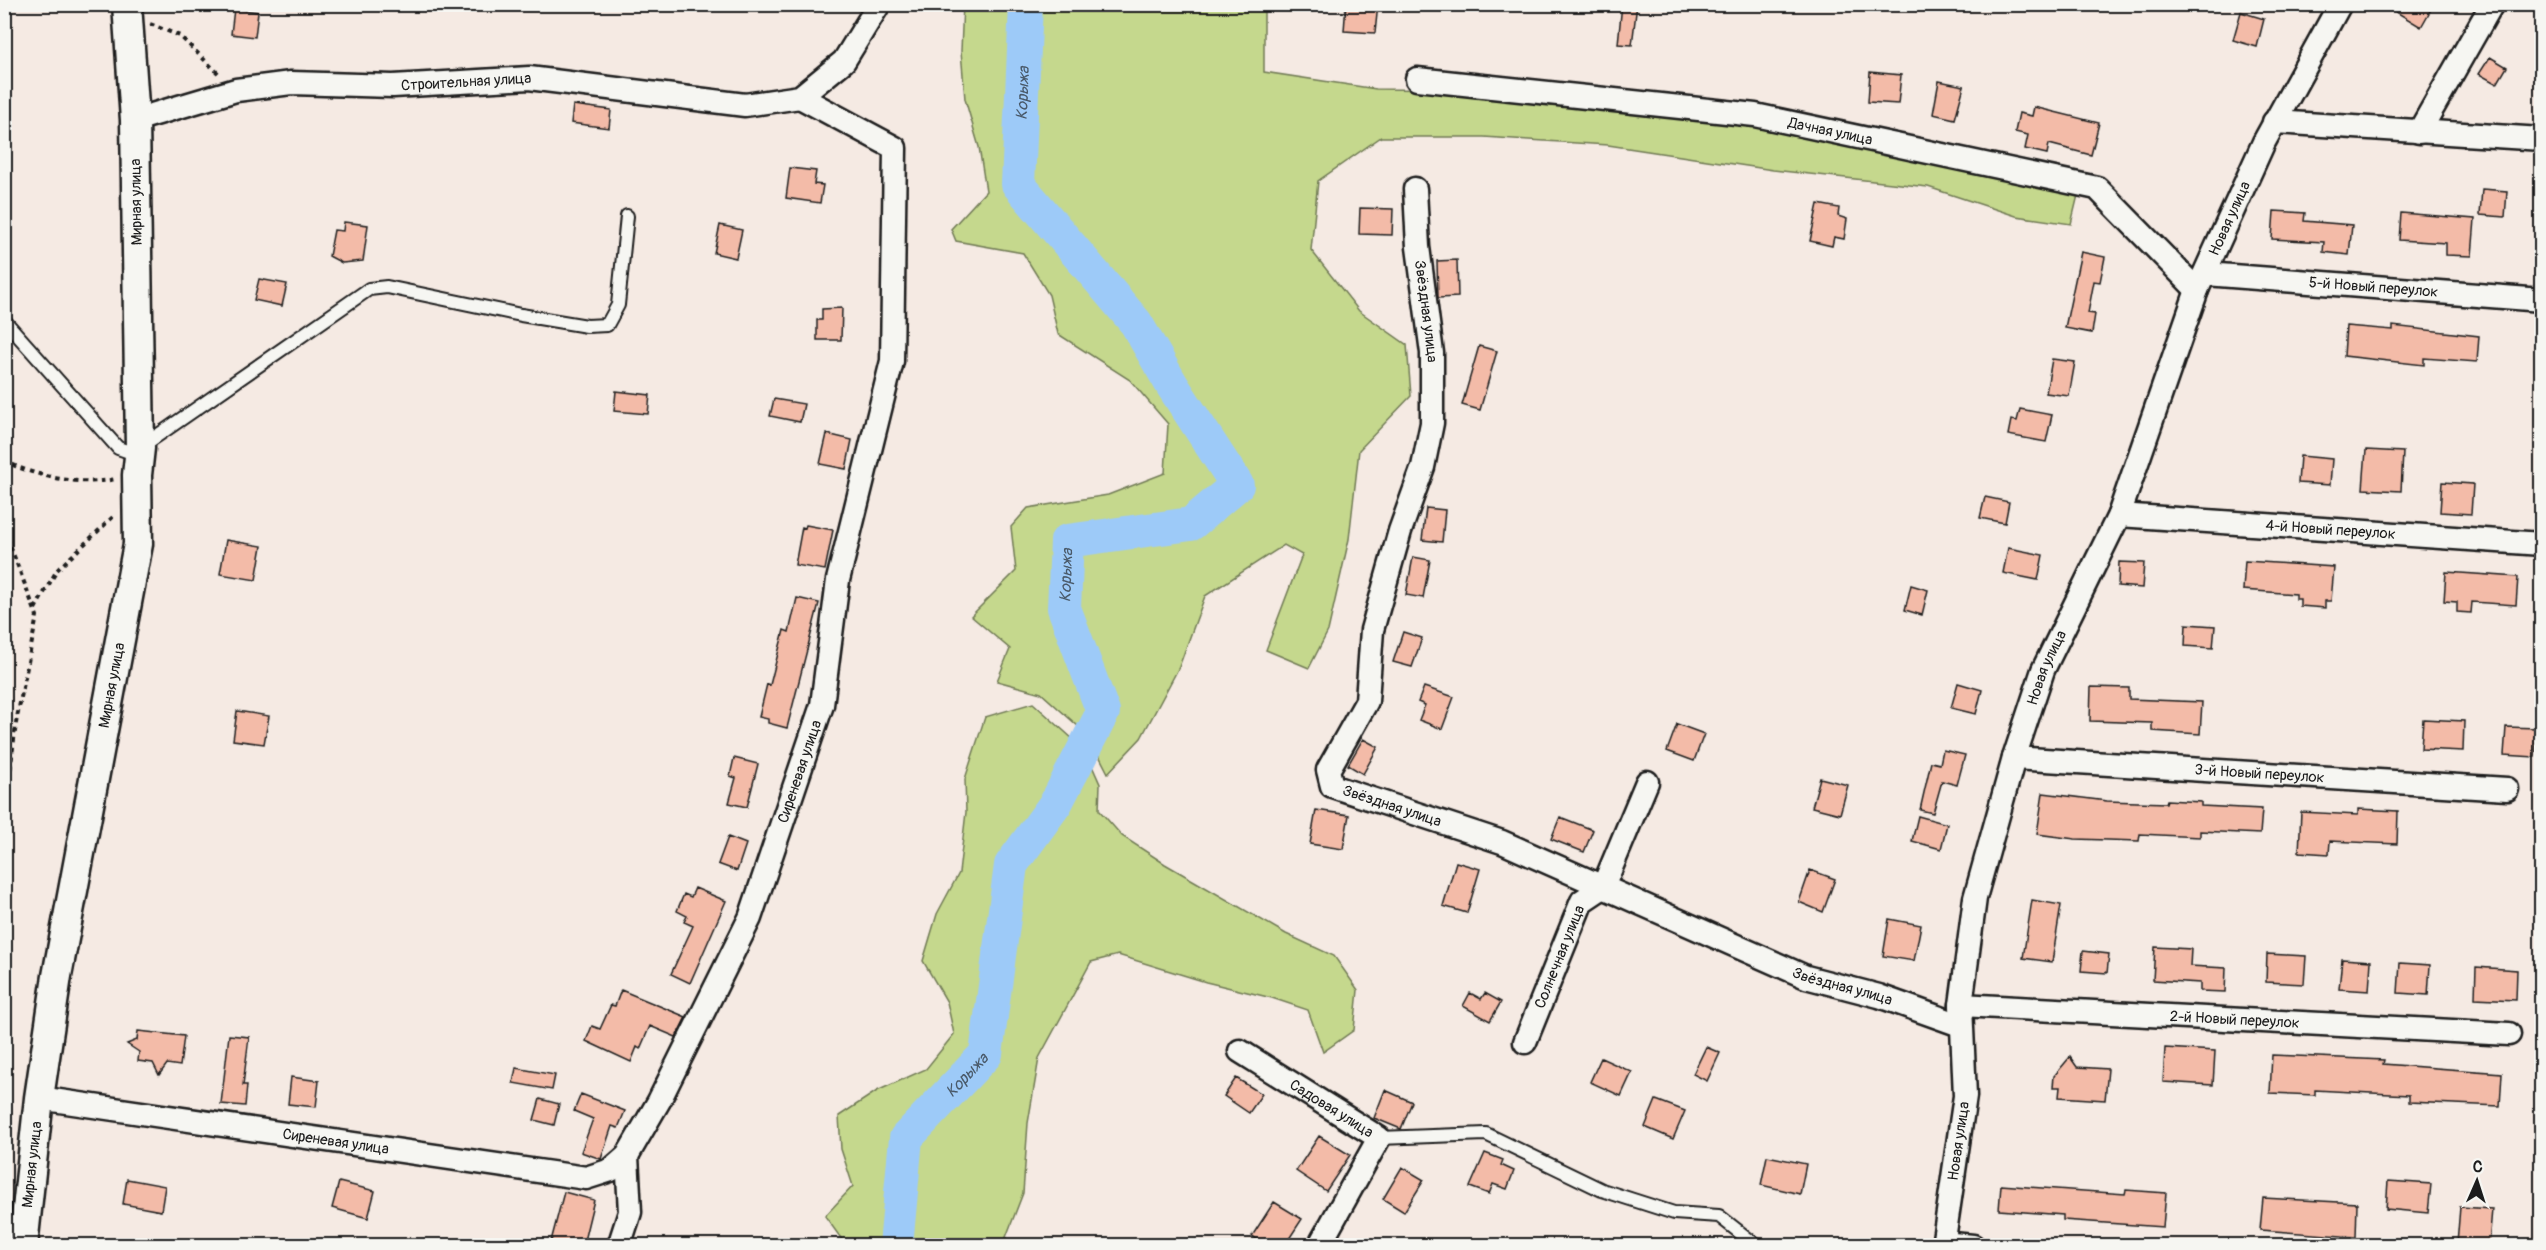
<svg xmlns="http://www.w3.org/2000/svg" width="2546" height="1250" font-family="Pangolin,sans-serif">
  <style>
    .green { fill: #c5d88d; stroke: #707a54; stroke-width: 1.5 }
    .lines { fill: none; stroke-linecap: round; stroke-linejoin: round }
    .river { stroke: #9dcaf8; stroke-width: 34 }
    .building { fill: #f3bba8; stroke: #1c1c1c; stroke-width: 1.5 }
    .service-casing { stroke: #1c1c1c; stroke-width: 16 }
    .minor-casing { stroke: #1c1c1c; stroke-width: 27 }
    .tertiary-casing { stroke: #1c1c1c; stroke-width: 33 }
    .path { stroke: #1c1c1c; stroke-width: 4; stroke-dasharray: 4.5 4.5; stroke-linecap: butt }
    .service { stroke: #f6f6f2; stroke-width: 12 }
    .minor { stroke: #f6f6f2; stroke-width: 22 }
    .tertiary { stroke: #f6f6f2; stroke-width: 28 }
    .labels { text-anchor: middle; stroke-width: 4.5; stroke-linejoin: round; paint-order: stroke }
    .street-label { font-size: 15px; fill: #1c1c1c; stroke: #f6f6f2 }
    .water-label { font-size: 16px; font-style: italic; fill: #495969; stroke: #f6f6f2 }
  </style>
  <rect width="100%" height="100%" fill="#f5eae3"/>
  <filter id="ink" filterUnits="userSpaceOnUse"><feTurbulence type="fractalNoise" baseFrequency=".0167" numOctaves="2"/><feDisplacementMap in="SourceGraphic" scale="12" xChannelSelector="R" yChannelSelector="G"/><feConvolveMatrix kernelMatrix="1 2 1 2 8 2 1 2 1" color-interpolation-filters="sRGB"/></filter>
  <g filter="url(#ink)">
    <path class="green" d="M963 4 1264 5V72L1376 89 1466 90 1668 106 2078 195 2071 224 2016 216 1928 187 1773 170 1608 145 1484 137H1381L1318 181 1311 250 1359 311 1407 345 1411 396 1359 450 1349 539 1328 631 1309 668 1266 650 1302 555 1284 545 1205 596 1179 667 1141 738 1108 773 1089 736 1041 693 997 681 1010 649 971 616 1016 571 1011 527 1028 508 1108 495 1165 473 1168 424 1130 380 1058 334 1049 295 1023 253 956 241 951 229 986 191 979 147 965 99 961 51Z
      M1033 703 1085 750 1100 784 1099 810 1122 836 1165 864 1286 934 1334 956 1358 990 1354 1030 1323 1052 1308 1010 1272 998 1206 982 1118 955 1091 962 1039 1058 1028 1123 1023 1193 1003 1245H841L843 1241 825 1216 853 1186 841 1149 839 1116 877 1091 926 1069 954 1034 947 1002 923 961 937 914 959 873 966 812 965 779 985 717Z"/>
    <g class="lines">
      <path class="river" id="s1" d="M896 1246 906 1138 986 1054 1011 865 1056 803 1103 712 1064 608 1067 541 1191 524 1237 485 1172 385 1136 323 1018 184 1026 4"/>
    </g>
    <path class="building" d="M1346 4H1378L1375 33 1344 31Z
      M1622 4H1637L1632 45 1618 44Z
      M2383 4H2434L2421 27Z
      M234 9 258 12 255 37 231 34Z
      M2241 12 2264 19 2257 47 2233 40Z
      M2490 57 2507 67 2497 84 2479 74Z
      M1870 72 1901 75 1898 104 1868 102Z
      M1939 81 1964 86 1955 119 1933 114Z
      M573 105 611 110 609 128 571 123Z
      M2034 107 2099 123 2091 155 2049 144 2047 154 2025 149 2028 135 2015 132 2019 113 2032 116Z
      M790 168 816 171 814 184 823 185 820 203 786 198Z
      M2482 189 2507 191 2505 217 2480 215Z
      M1818 204 1839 208 1838 216 1847 219 1844 239 1834 237 1832 246 1810 241Z
      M1360 208 1393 209 1392 235 1359 234Z
      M2274 211 2305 213 2304 221 2352 225 2349 255 2323 252 2324 242 2272 239Z
      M2401 213 2475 219 2472 256 2446 255V243L2399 240Z
      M344 222 368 225 363 261 342 263 329 256 334 230 343 231Z
      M720 225 742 230 736 258 714 253Z
      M2081 252 2105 257 2100 282 2094 281 2088 313 2095 314 2092 333 2065 328Z
      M1457 260 1458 297 1438 298 1437 261Z
      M259 279 287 284 282 306 254 300Z
      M842 308 841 340H817V320H822V309Z
      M2346 326 2393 330V326L2479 336 2477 362 2424 358V365L2344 356Z
      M1479 346 1497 351 1480 410 1462 405Z
      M2052 359 2075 362 2069 396 2046 393Z
      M616 391 650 395 648 414 614 411Z
      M774 399 804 404 800 422 770 416Z
      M2020 409 2052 415 2046 442 2008 435 2011 420 2017 421Z
      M827 434 852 440 846 469 820 464Z
      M2366 450 2403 452 2401 491 2363 489Z
      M2300 456 2332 459 2330 485 2298 483Z
      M2442 482 2473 484 2471 514 2440 512Z
      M1985 497 2009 502 2005 523 1980 518Z
      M1426 508 1445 510 1442 542 1422 540Z
      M806 525 833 530 825 570 795 565 802 527 805 528Z
      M226 540 262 546 256 580 220 574Z
      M2008 548 2043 555 2038 580 2003 573Z
      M1413 557 1430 560 1423 598 1406 595Z
      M2245 561 2334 567 2331 601H2325V608L2300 606V599H2296V594L2243 590Z
      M2119 562 2144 563 2142 588 2118 586Z
      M2446 572 2518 577 2516 605 2472 602 2471 613 2457 612V602L2444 601Z
      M1911 585 1928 590 1922 615 1905 610Z
      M797 598 819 603 787 728 768 723V719L759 717 767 684 770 685 784 630 789 632Z
      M2186 624 2215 626 2213 648 2185 646Z
      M1403 632 1422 638 1412 667 1393 662Z
      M1958 683 1982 690 1976 714 1951 708Z
      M1424 687 1454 697 1442 729 1419 720 1425 705 1418 702Z
      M2091 687 2129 688V699L2202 702 2200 734 2152 731V723L2090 721Z
      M237 711 269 716 264 744 233 740Z
      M2423 719 2464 721 2463 751 2421 749Z
      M1677 724 1704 734 1694 761 1667 751Z
      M2506 727 2537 728 2535 757 2504 755Z
      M1363 739 1378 747 1363 774 1348 765Z
      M1943 750 1965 755 1957 785 1942 781 1933 813 1920 810 1931 762 1940 764Z
      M734 758 758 764 747 807 729 803 736 778 730 776Z
      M1820 778 1848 785 1840 814 1812 807Z
      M2043 793 2107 801 2166 803 2167 800 2201 802V806L2262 809 2260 834 2200 831V837L2140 834 2139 841 2075 839 2037 834Z
      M2358 809 2398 811 2397 844 2330 841 2329 854 2299 852 2301 812 2358 815Z
      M1316 810 1349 815 1343 849 1310 844Z
      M1918 816 1947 824 1941 849 1912 841Z
      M1560 817 1593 830 1584 852 1551 839Z
      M728 837 746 844 737 871 718 864Z
      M1456 862 1480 869 1467 913 1443 906Z
      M1810 870 1835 879 1823 912 1799 902Z
      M695 888 726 901 690 983 671 974 693 926 684 922 687 916 677 911 684 894 691 897Z
      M2032 900 2061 905 2052 962 2023 958Z
      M1889 919 1921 925 1914 961 1883 956Z
      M2155 947 2191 949 2190 966 2226 968 2225 992 2200 991V983L2153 980Z
      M2083 951 2109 954 2107 973 2081 971Z
      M2267 954 2306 956 2304 984 2266 982Z
      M2342 959 2371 961 2369 991 2339 989Z
      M2400 963 2430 965 2428 995 2398 993Z
      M2476 967 2517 970 2516 1000 2475 998Z
      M621 990 686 1017 676 1037 650 1026 640 1049 637 1047 631 1062 586 1041 592 1026 600 1029 611 1005 615 1006Z
      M1470 993 1481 999 1485 993 1501 1002 1490 1021 1463 1006Z
      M138 1031 184 1036 180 1066 167 1064 159 1075 153 1063 138 1061 139 1052 127 1044 137 1040Z
      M229 1035 249 1037 243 1085H247L245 1106 221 1104Z
      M1706 1047 1720 1053 1707 1081 1693 1074Z
      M2165 1048 2215 1051 2213 1085 2163 1082Z
      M2272 1055 2384 1060 2383 1064 2502 1073 2500 1106 2409 1102V1095L2315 1090V1095L2270 1093Z
      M2070 1057 2077 1067 2108 1069 2105 1100 2059 1097 2060 1087H2053L2054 1076Z
      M1601 1058 1632 1072 1621 1096 1590 1082Z
      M516 1068 555 1075 552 1090 513 1083Z
      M291 1077 319 1081 316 1107 288 1104Z
      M1236 1078 1262 1094 1249 1113 1224 1096Z
      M1385 1090 1412 1102 1401 1129 1374 1118Z
      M581 1094 625 1111 618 1128 612 1126 601 1159 581 1152 593 1119 574 1111Z
      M540 1099 559 1104 554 1125 534 1120Z
      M1656 1100 1685 1111 1673 1139 1645 1127Z
      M1319 1136 1350 1155 1326 1191 1296 1171Z
      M1485 1153 1503 1160 1501 1165 1514 1171 1507 1189 1493 1184 1489 1194 1470 1187Z
      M1767 1156 1806 1164 1800 1194 1761 1185Z
      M1402 1167 1424 1180 1404 1212 1383 1199Z
      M127 1179 165 1186 161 1211 123 1204Z
      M2388 1181 2431 1184 2428 1213 2386 1209Z
      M339 1182 375 1191 368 1218 332 1208Z
      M2001 1185 2125 1194 2126 1190 2166 1193 2163 1227 2063 1220V1215L1999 1210Z
      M564 1192 594 1200 583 1245H550Z
      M2263 1198 2357 1203 2356 1237 2260 1230Z
      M1274 1202 1302 1219 1285 1245H1267L1252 1236Z
      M2460 1207 2492 1209 2489 1245 2457 1244Z"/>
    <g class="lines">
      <g class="service-casing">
        <path id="service" d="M4 320 118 448 138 455
          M141 447 369 289 387 287 521 315 587 326 607 325 618 305 627 216
          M1379 1138 1486 1134 1602 1190 1674 1213 1719 1216 1757 1246"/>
      </g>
      <g class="minor-casing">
        <g id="minor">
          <path id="s2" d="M1417 79 1755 115 2097 188 2197 290"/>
          <path id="s3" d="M135 120 236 90 291 83 393 86 529 78 745 105 800 97 844 61 879 4"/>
          <path d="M2274 122 2542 139"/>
          <path d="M2419 132 2492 4"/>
          <path id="s4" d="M1415 189 1418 247 1432 353V423L1423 467 1400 531 1372 630 1367 701 1328 770 1332 786 1502 842 1806 977 1879 996 1960 1025"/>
          <path id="s5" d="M2206 274 2542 300"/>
          <path id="s6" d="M2119 515 2542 544"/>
          <path id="s7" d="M2014 758 2507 789"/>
          <path id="s8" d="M1961 1005 2509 1034"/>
          <path id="s9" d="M1525 1042 1582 901 1603 887 1647 782"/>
          <path id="s10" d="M1240 1051 1379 1138 1319 1246"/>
          <path id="s11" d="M39 1098 586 1178 611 1170 627 1156 659 1101 750 918 822 705 838 580 892 361 895 148 800 97"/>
          <path d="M1943 1243 1973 1246"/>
          <path d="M619 1246 630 1212 627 1156"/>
          <path id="s12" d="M1943 1246 1965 1096 1961 1005 1975 898 2014 758 2043 670 2119 515 2197 290 2264 142 2340 4"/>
        </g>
      </g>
      <g class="tertiary-casing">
        <g id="tertiary">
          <path id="s13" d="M23 1246 39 1098 57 976 138 544 137 475 140 448 135 120 127 4"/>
        </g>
      </g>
      <path class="path" d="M150 24 180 36 220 75
        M4 461C38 477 79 486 116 479
        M4 530 37 616 16 723 4 822
        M35 609 57 570 115 515"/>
      <use href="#service" class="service"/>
      <use href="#minor" class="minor"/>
      <use href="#tertiary" class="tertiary"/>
    </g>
  </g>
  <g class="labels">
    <g class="street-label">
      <text dy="5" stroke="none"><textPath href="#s3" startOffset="336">Строительная улица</textPath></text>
      <text dy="5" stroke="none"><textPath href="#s2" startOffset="417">Дачная улица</textPath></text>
      <text transform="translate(136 202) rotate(-91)" y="5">Мирная улица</text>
      <text dy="5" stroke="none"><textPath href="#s12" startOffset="1078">Новая улица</textPath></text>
      <text dy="5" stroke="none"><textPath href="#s5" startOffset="168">5-й Новый переулок</textPath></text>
      <text dy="5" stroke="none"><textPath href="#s4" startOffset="123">Звёздная улица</textPath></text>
      <text dy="5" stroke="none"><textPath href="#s6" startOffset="212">4-й Новый переулок</textPath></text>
      <text dy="5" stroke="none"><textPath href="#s12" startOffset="592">Новая улица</textPath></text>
      <text dy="5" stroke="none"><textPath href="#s13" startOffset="568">Мирная улица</textPath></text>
      <text dy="5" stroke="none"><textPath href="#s11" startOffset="1023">Сиреневая улица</textPath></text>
      <text dy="5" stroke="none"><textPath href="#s7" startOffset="246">3-й Новый переулок</textPath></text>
      <text dy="5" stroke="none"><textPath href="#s4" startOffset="681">Звёздная улица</textPath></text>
      <text dy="5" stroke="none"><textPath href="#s9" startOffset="92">Солнечная улица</textPath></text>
      <text dy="5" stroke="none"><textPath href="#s4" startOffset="1167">Звёздная улица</textPath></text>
      <text dy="5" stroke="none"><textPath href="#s8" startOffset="274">2-й Новый переулок</textPath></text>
      <text dy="5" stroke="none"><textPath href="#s10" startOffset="108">Садовая улица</textPath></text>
      <text dy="5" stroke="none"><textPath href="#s12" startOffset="106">Новая улица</textPath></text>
      <text dy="5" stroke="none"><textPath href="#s11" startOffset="300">Сиреневая улица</textPath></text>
      <text dy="5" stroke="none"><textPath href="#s13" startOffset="82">Мирная улица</textPath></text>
    </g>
    <g class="water-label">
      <text dy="6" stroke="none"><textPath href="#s1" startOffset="1422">Корыжа</textPath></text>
      <text dy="6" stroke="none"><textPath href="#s1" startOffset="738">Корыжа</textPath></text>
      <text dy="6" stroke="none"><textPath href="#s1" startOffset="196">Корыжа</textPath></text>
    </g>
  </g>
  <rect width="2546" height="1250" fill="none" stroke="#f6f6f2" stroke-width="24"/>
  <rect x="12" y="12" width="2522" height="1226" fill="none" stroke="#1c1c1c" stroke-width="2" filter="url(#ink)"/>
  <g transform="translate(2477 1181) rotate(3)" stroke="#f6f6f2" stroke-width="4.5" paint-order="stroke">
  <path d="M0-4.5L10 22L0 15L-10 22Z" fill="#1c1c1c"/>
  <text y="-9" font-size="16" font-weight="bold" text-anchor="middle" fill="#1c1c1c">С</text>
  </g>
</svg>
